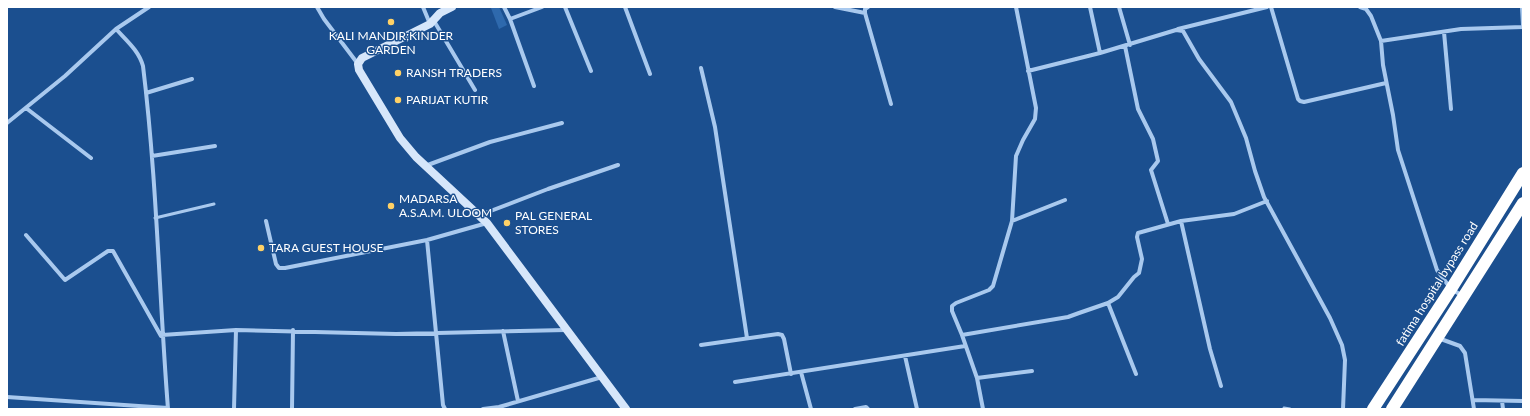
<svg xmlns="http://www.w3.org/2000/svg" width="1530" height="416" font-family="Lato,sans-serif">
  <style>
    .green { fill: #2e69ad }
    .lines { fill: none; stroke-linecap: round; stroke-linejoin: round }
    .lane { stroke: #a9c9ee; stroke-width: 3 }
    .street { stroke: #a9c9ee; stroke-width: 4 }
    .secondary { stroke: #d6e6fa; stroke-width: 8 }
    .highway { stroke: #fff; stroke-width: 12 }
    .poi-dot { fill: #ffd166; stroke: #1b4f8f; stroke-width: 1.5 }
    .labels { text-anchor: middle; stroke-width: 3; stroke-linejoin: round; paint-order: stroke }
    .poi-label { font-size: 12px; fill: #fff; stroke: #1b4f8f; text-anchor: start }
    .street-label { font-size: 12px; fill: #fff; stroke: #1b4f8f }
  </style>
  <rect width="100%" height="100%" fill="#1b4f8f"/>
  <path class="green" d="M493 7H499L507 25 499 29 491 8Z"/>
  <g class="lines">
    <path class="lane" d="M155 218 214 204
      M1284 408 1290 409"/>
    <path class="street" d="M317 7 324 19 358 64
      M423 7 430 24
      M504 7 510 19 534 86
      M565 7 591 71
      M625 7 650 74
      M835 7 865 13
      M868 7 865 9V13L891 104
      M1090 7 1100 53
      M1119 7 1130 45
      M1271 7 1298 99 1300 101 1304 102 1386 83
      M1360 7 1366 9 1371 16 1381 41 1383 65 1393 115 1398 150 1437 270 1451 289 1463 296
      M1522 7 1523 25
      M510 19 542 7
      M434 21 475 90
      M116 29C127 41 139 51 143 66 157 180 159 295 168 409
      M1178 29 1267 7
      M1444 32 1451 109
      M1381 41 1461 29 1523 27
      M1125 46 1138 109 1153 139 1158 161 1151 170 1168 224
      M701 68 715 127 747 338
      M1028 71 1100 53 1176 30 1183 31 1199 59 1231 102 1246 138 1255 171 1264 197 1330 318 1342 345 1345 360 1343 409
      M146 93 192 79
      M26 108 91 158
      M7 123 65 76 116 29 149 7
      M152 156 215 146
      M425 166 490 142 562 123
      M480 215 548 189 618 165
      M266 221 276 264 279 268H285L427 240 487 223
      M1012 221 1065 200
      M26 235 65 280 108 251H113L161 336
      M427 240 443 405 445 409
      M1108 303 1136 374
      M503 331 518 401
      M162 335 236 330 396 334 566 330
      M962 335 952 311V306L956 303 989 290 993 286 1012 221 1016 156 1023 140 1035 119 1036 108 1016 7
      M1438 338 1460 346 1465 353 1474 409
      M701 345 778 334 782 335 784 339 791 374
      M905 356 917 409
      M801 372 811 409
      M977 378 1032 371
      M735 382 965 346
      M1221 386 1210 349 1181 221 1234 214 1267 201
      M7 397 168 408
      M1473 400 1523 401
      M1502 401 1503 409
      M234 409 236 330
      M292 409 293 330
      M483 409 499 407 602 377
      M855 409 866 407 868 409
      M983 409 977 378 962 335 1068 317 1079 313 1108 303 1118 297 1134 277 1139 273 1142 259 1137 237 1138 233 1181 221"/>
    <path class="secondary" d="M452 7 440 13 430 24 362 58 358 64 359 70 400 138 416 157 487 223 626 409"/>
    <path class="highway" d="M1373 409 1451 289 1523 173
      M1392 409 1523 203"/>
  </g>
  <g class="poi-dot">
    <circle cx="391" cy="22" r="4"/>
    <circle cx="398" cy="73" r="4"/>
    <circle cx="398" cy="100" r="4"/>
    <circle cx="391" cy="206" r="4"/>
    <circle cx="507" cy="223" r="4"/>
    <circle cx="261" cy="248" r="4"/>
  </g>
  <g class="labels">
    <g class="poi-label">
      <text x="391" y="40" text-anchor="middle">KALI MANDIR;KINDER<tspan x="391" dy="14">GARDEN</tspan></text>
      <text x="406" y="77">RANSH TRADERS</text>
      <text x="406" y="104">PARIJAT KUTIR</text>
      <text x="399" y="203">MADARSA<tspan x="399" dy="14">A.S.A.M. ULOOM</tspan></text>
      <text x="515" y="220">PAL GENERAL<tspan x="515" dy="14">STORES</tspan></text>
      <text x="269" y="252">TARA GUEST HOUSE</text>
    </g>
    <g class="street-label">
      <text transform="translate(1437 284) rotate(-58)" y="4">fatima hospital bypass road</text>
    </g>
  </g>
  <rect width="1530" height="416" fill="none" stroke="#ffffff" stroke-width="16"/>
</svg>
